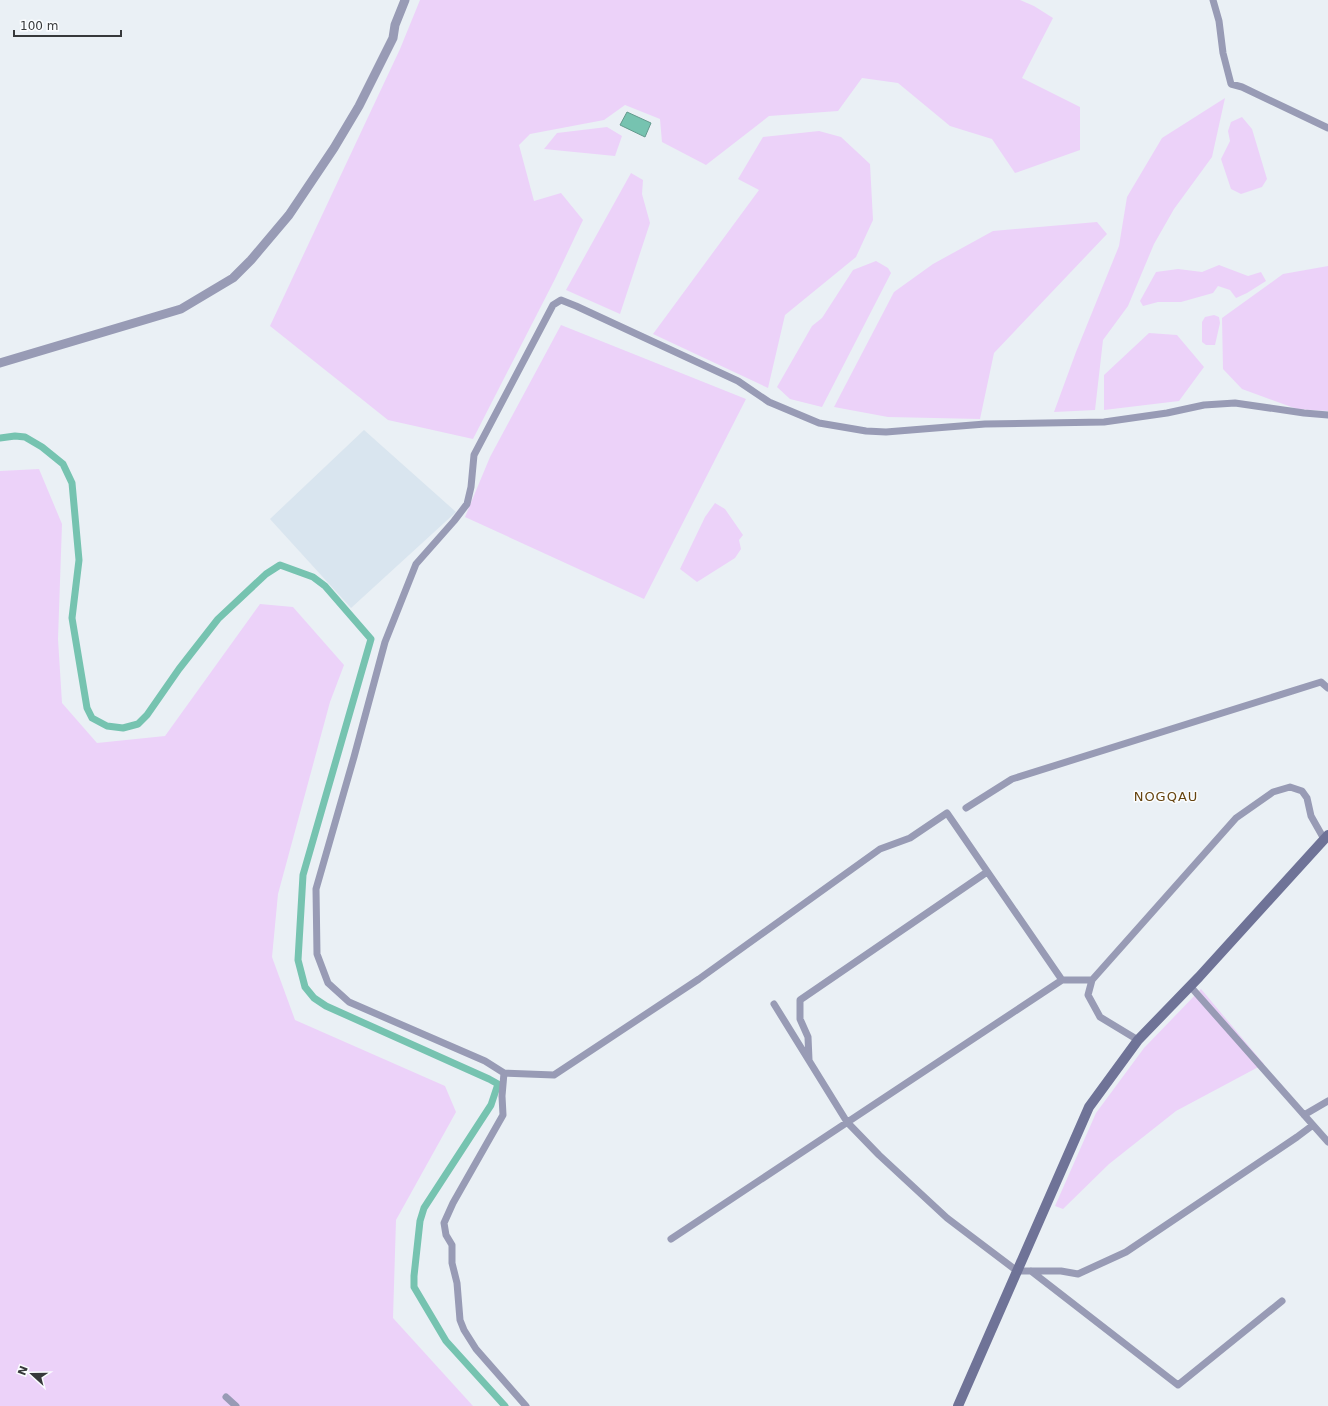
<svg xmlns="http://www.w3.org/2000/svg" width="1328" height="1406" font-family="'DejaVu Sans',sans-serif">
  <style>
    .built { fill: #d9e5ef }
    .green { fill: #ecd2f9 }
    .water { fill: #76c3b0; stroke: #639a8d }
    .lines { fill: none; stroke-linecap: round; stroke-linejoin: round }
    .canal { stroke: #76c3b0; stroke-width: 7 }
    .minor { stroke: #989bb5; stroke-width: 7 }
    .tertiary { stroke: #989bb5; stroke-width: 9 }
    .secondary { stroke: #6f7397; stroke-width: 10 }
    .labels { text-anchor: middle; stroke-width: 3; stroke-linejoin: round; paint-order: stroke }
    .quarter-label { font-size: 13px; letter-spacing: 1px; fill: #66440f; stroke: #fbfdff }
  </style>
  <rect width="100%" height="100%" fill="#eaf0f5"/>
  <path class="built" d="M364 430 456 512 351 608 270 519Z"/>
  <path class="green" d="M420 0H1020L1034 6 1053 18 1022 78 1080 107V150L1015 173 992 139 950 126 898 83 862 78 838 111 769 116 706 165 662 142 660 119 625 105 604 120 530 134 519 145 534 201 561 193 583 220 555 279 473 439 388 420 270 326 400 49Z
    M1225 98 1212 157 1174 209 1154 244 1128 306 1103 340 1095 410 1054 412 1076 352 1119 246 1127 197 1162 138Z
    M1242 117 1252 129 1267 179 1262 187 1241 194 1231 189 1221 159 1230 141 1228 131 1231 122Z
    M607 127 622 136 615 156 544 149 557 133Z
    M819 131 841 137 870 164 873 220 856 257 785 315 768 388 653 334 759 190 738 179 763 137Z
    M631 173 643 180 642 194 650 223 620 314 566 290Z
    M1097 222 1107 234 994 353 980 419 888 417 834 407 894 292 933 264 993 231Z
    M876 261 888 268 891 273 822 407 790 399 777 387 812 326 822 318 853 270Z
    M1219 265 1248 276 1261 272 1266 281 1247 293 1236 298 1230 290 1218 286 1213 293 1181 302H1158L1143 306 1140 301 1156 272 1178 269 1202 272Z
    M1328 266V411L1297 409 1242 389 1223 369 1222 318 1283 274Z
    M1214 315 1219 317 1220 323 1215 345H1206L1202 342V322L1205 317Z
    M561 325 746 399 644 599 465 517 490 457Z
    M1149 333 1177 335 1204 367 1179 401 1104 410V375Z
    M39 469 62 524 58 639 62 703 97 743 165 736 260 604 293 607 344 665 330 702 278 894 272 957 295 1020 445 1086 456 1112 396 1220 393 1318 473 1406H0V471Z
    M715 503 725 509 743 535 739 540 741 549 735 558 697 582 680 569 705 517Z
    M1201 989 1264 1064 1176 1111 1109 1164 1063 1209 1055 1206 1096 1113 1144 1048Z"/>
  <path class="water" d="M627 112 651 123 645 137 620 125Z"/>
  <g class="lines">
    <path class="canal" d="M0 438 15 436 25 437 42 447 63 464 72 483 79 560 72 618 87 708 92 718 107 726 123 728 138 724 147 715 179 669 218 619 266 574 280 565 313 577 325 586 371 639 303 875 298 960 305 987 314 998 326 1006 489 1079 498 1084 491 1105 424 1208 420 1221 414 1276V1287L446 1341 505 1406"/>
    <path class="minor" d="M1213 0 1219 21 1223 53 1231 84 1242 87 1328 128
      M966 808 1012 779 1321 682 1328 688
      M1190 986 1328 1142
      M774 1004 847 1122 879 1155 947 1218 1017 1271H1061L1078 1274 1126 1252 1297 1137 1313 1125
      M1138 1040 1100 1017 1088 995 1092 980 1236 818 1273 792 1290 787 1302 791 1307 798 1311 816 1324 839
      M809 1060 808 1037 800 1019V1000L987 872
      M504 1073 554 1075 699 979 880 849 910 838 947 813 1062 980
      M1304 1115 1328 1101
      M671 1239 1062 980H1092
      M1031 1271 1178 1385 1282 1301
      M226 1397 236 1406
      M526 1406 476 1349 464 1330 460 1320 457 1283 452 1263V1245L446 1235 444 1223 453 1203 503 1115 502 1096 504 1073 485 1061 349 1002 328 983 317 954 316 889 354 757 385 642 414 569 416 564 454 521 467 504 471 487 474 455 553 305 561 300 576 306 738 381 769 402 819 423 866 431 886 432 985 424 1104 422 1167 413 1204 405 1235 403 1304 413 1328 415"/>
    <path class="tertiary" d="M0 363 181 309 233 278 251 260 289 215 334 148 359 106 393 38 395 25 405 0"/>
    <path class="secondary" d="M958 1406 1089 1107 1138 1040 1199 977 1328 835"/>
  </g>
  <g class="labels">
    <g class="quarter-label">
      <text x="1166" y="801">NOGQAU</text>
    </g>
  </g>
  <g transform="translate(32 1374) rotate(291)" stroke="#fbfdff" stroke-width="3" paint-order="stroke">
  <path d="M0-3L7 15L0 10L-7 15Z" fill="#37393b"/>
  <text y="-6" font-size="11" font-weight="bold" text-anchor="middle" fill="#37393b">N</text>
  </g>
  <path d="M14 30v6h107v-6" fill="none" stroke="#37393b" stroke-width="2"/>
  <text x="20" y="30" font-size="12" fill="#37393b" stroke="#fbfdff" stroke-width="3" paint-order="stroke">100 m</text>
</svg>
